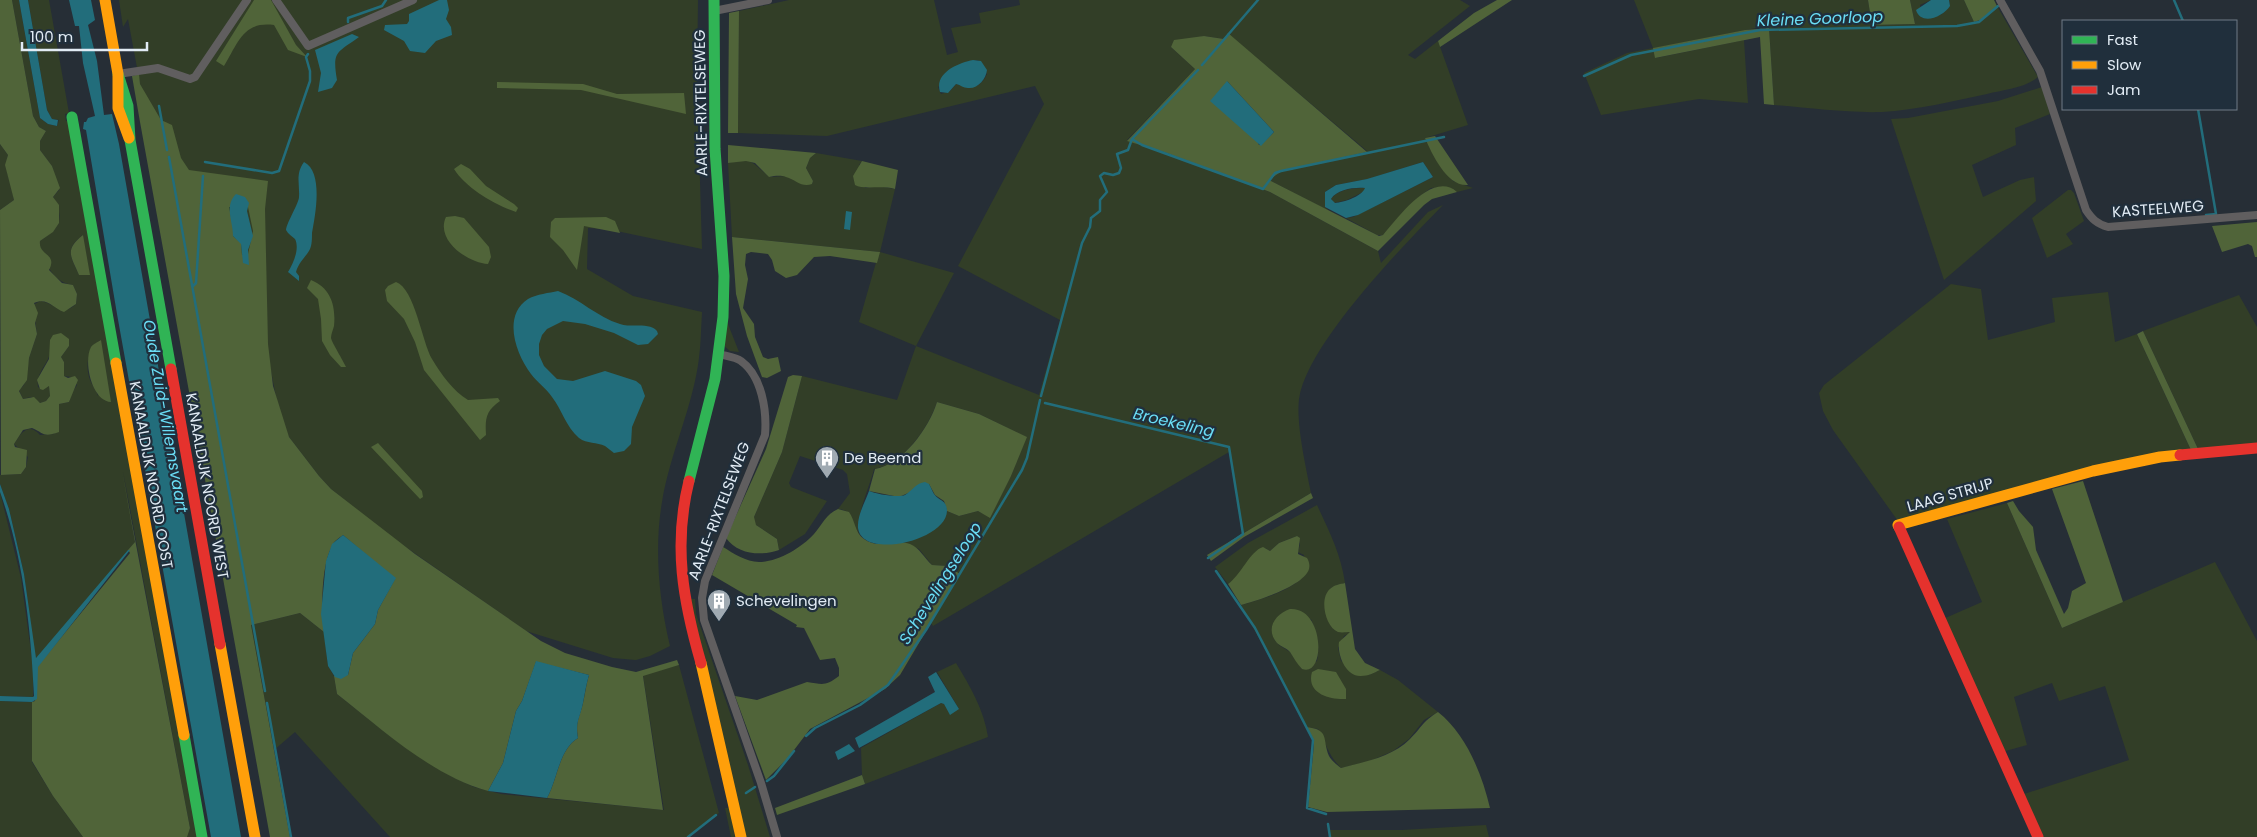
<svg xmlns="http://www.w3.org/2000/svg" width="2257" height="837" font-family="Poppins,sans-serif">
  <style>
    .green { fill: #323e27; fill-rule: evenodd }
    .forest { fill: #506439; fill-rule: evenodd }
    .water { fill: #226d7b; fill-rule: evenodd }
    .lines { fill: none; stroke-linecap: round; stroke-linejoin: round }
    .stream { stroke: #226d7b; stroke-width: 2.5 }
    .street { stroke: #605e5f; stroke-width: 8 }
    .fast { stroke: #30b455; stroke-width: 11 }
    .slow { stroke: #ff9f0a; stroke-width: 11 }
    .jam { stroke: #e5322d; stroke-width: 11 }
    .labels { text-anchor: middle; stroke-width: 4.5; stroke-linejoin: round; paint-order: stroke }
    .street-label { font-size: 15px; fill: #e2ecf5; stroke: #202f3c }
    .poi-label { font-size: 15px; fill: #e2ecf5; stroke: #202f3c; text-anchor: start }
    .water-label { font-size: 16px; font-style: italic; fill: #6addf5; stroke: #202f3c }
  </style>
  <rect width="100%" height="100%" fill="#262e36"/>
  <path class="green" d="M12 0H19L40 118 48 124 57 126 59 120 52 119 47 110 28 0H49L69 113 65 114 66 121H70L199 837H185L190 828 123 471 135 542 40 656 36 658 35 656 24 574 9 509 0 484V475L21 474 26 467 28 457 14 444C21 432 29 422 40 435L54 434 59 425V404L69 402 71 394 77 385 71 377 64 376V362L61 357 69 346V339L50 344C54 361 35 370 38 387L41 389 49 386 50 396 46 401 40 403 31 397 23 399 19 390 24 385 29 358 37 334 33 305 40 301C56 303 61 318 76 304L77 294 73 285C51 282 46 262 39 244L40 241C60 228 65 218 53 197L59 190 52 166 40 150V141L46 131 39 127 33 116ZM83 235 79 275C71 257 64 249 83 235ZM101 340 98 396C96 389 91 384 89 377 85 363 89 348 101 340Z
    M119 0H698L697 80 702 249 607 229 588 228 587 269 633 296 702 312C701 327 701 343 699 358 693 407 670 453 662 502 654 549 659 600 670 646L650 656 636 660 613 658 526 631 387 534 331 489 319 476 289 437 281 422 270 366 182 171 140 84 128 19 123 27Z
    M789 0H934L947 55 958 52 951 28 981 23 979 13 1020 5 1019 0H1460L1470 6 1408 55 1415 59 1438 41 1468 125 1425 138 1453 181 1473 188 1457 192 1442 187 1431 188 1420 196 1383 235H1377L1346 218 1353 217 1433 177 1423 162 1368 179 1336 185 1325 192V207L1329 211 1269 180 1282 171 1367 151 1228 34 1224 39 1204 36 1171 47 1195 69 1127 140 1270 192 1378 251 1381 263 1428 212 1443 205C1403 246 1307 344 1299 399 1296 425 1306 467 1311 493L1242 534 1229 452 933 626 931 623 960 574 948 566 932 565 919 549 903 542C919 539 941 528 947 511L959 516 978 511 984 514 1011 476 1026 437 979 414 937 402C928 429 903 464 874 469 870 486 855 518 859 533 851 523 854 510 838 509L850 493 847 474 843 470 800 456 789 483 791 487 827 501 805 534 779 550 777 539 756 525 754 523V517L782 452 802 376 897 400 916 346 859 322 879 252 732 237 728 163C754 156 752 164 770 177L785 176 812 184 813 181 806 168 810 158 816 153 862 161 859 165 865 188 878 186 895 189 880 252 954 273 916 346 1039 395 1060 320 958 266 1044 104 1035 86 827 136 738 133 739 11ZM978 60 987 74C978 92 970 86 956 84L950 91 941 94 938 87 966 62Z
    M1634 0H1868L1872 25 1915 24 1910 0H1931L1920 5 1923 18H1925L1942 14 1950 6 1949 0H1964L1974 22 1983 19 1997 6 2038 77C2026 88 2003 90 1987 94 1953 101 1917 110 1882 112 1846 113 1810 108 1774 105L1769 28 1761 27 1654 48 1656 58 1744 40 1748 103 1699 99 1601 115 1584 73 1627 53 1653 48Z
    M2042 87 2050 114 2015 128 2016 145 1972 165 1983 197 2020 180 2034 177 2036 201 1944 280 1891 119 1908 118 1998 101Z
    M0 144 8 155C3 171 12 184 14 200L0 210Z
    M1365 188V191L1347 200 1334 203 1331 199C1338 189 1354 188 1365 188Z
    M2068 190H2071L2074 193 2084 221 2066 234 2073 244 2047 258 2032 218Z
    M1951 284 1981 289 1988 340 2055 322 2052 298 2108 292 2115 342 2137 334 2191 450 1898 521 1833 430 1823 411 1819 393 1824 385Z
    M2239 295 2257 327V443L2198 449 2143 331Z
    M726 319 739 352 730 351 723 345Z
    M0 492 21 578 33 666V697L0 696Z
    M2007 503 2062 628 2215 562 2257 641V837H2043L2021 795 2129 760 2105 686 2059 701 2052 683 2014 697 2027 745 2002 752 1943 619 1982 602 1947 519Z
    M1317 505C1329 531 1341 554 1345 583L1338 585 1343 632H1352L1344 636 1338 648 1341 661 1369 675 1380 670 1398 680 1438 712 1424 720 1409 739 1393 751 1370 761 1341 768C1329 756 1326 744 1318 729L1307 727 1241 605C1263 599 1291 591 1306 574L1304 555 1298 552 1300 544 1297 536 1279 543 1270 551 1265 548 1236 579 1228 584 1215 567 1248 543ZM1311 619C1317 633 1320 646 1317 661L1302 669 1290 652 1279 645 1274 639Z
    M688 599H695L696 614 748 765 770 837H746Z
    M300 613 324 632 328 666 334 676 337 694 395 740 451 776 474 787 501 794 664 810 643 675 679 665 719 813 687 837H390L295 732 274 750 251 625Z
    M956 663C970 686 984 710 988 737L865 784 862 775 861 748 941 703 959 709 937 672Z
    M0 701 32 702V762L53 796 83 837H0Z
    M725 808H730L735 837H731Z
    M1486 825 1489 837H1331L1330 830H1402Z"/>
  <path class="forest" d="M0 0H12L33 116 39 127 46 131 40 141V150L52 166 60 188 53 197 59 205V223L53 232 40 241C38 256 58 253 49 270L62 283 73 285 77 294 76 304 64 312C53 308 47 297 34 303L38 313 35 323 37 334 29 358 27 380 19 391 23 399 34 397 40 403 46 401 50 396 49 386 43 390 40 389 37 380 49 359 50 340 53 335 61 333 69 339V346L61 357 64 362V376L68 378 75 376 78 380 69 402 59 404V432C43 438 44 433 32 428L23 430 14 444 15 447 27 450 26 467 21 474 1 475 0 210 14 200 5 165 8 155 0 144Z
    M254 0H271L296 45 307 57 288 50 274 25C243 21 238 43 224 66L216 61Z
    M1497 0H1512L1440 47 1438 41 1474 13Z
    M1868 0H1910L1915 24 1872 25Z
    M1964 0H1994L1997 6 1983 19 1974 22Z
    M739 11 738 133H728L729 13Z
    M1769 28 1774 105 1764 104 1760 37 1655 58 1653 48 1745 30Z
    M1228 33 1367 152 1282 171 1269 180 1379 236 1383 235C1398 218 1432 170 1457 192L1432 199 1424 205 1378 251 1270 192 1164 152 1127 141 1195 69 1171 47 1174 40 1204 36 1224 39ZM1227 81 1274 132 1261 145H1259Z
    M139 74 140 84 161 120 172 125 181 158 189 170 268 181 265 209 268 344 273 386 289 437 319 476 331 489 415 554 541 641 565 653 612 667 636 672 677 660 679 665 643 676 663 810 547 798C557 781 559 749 578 738 575 721 580 717 583 703 585 694 586 685 589 675L536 662 522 701 516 711 503 763 488 791C431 775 383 730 337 694L334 676 348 675 353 653 375 624 378 610 395 579 343 535C339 538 334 541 332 546 321 566 321 610 324 632L300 613 251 625 290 837H270L140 122 132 76ZM229 207H248L253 231 248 254 242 255 241 243 233 236V226Z
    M497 82 583 84 617 94 684 93 686 114 581 90 497 88Z
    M1435 136 1468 185C1447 187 1432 154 1425 138Z
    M728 145 816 153 810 158 806 168 813 181 812 184C802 188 796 180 786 177 780 175 775 176 769 177L755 163 746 161 728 163Z
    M862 161 898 170 895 189C882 185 863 190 855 185L853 176Z
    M461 164 470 169 486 186 514 204 518 208 516 212C495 205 466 188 454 169Z
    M455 216 464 218 489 247 491 257 488 264C468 263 435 240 446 217Z
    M606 217 615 221 620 233 584 226 577 270 563 250 550 237 551 222 555 218Z
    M2257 222V257H2255L2252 246 2248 244 2222 252 2212 226Z
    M83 235 90 275H79C71 256 64 250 83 235Z
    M732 237 880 252 877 263 830 256 814 257 797 275 786 278 775 271 772 260 768 254 751 252 746 254 745 265 748 279 743 308 754 324 755 337 763 357 768 359 778 357 781 371 767 378 762 377 747 336 736 294Z
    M311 280C331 288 336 306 334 326 333 330 331 334 331 338 332 343 343 360 346 367H341L330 355 322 341 321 319 318 299 307 288Z
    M396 282C415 289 422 342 432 359 441 374 453 391 468 400L498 398 500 401C486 411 485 418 486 435L480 440 424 370 415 342 404 319 387 301 385 290 388 286Z
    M2143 331 2198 449 2191 450 2137 334Z
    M101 340 111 402C92 401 83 362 91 347 93 344 98 342 101 340Z
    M793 375 802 376 782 452 754 517 756 525 777 539 779 550C762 556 738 555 726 538L766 449 788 377Z
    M937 402 979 414 1027 437 1011 476 990 518 978 511 959 516 947 511 944 501 935 495 929 484 899 497 869 491 875 469C903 464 929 428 937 402Z
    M378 443 422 491 423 497 420 499 371 447Z
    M122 471 190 828 187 837H83L53 796 32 761V702L35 701 37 667 130 553 128 550 135 542Z
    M2083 481 2123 602 2062 628 2007 503 2013 501 2019 511 2033 527 2036 550 2064 614 2068 608 2072 591 2086 583 2052 489Z
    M1311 493 1313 498 1244 537 1211 561 1207 555Z
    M838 509 849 512C855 520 855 533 864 539 878 550 895 538 910 544 920 548 924 558 932 565L948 566 960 574 900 675 885 689 810 729 788 758 766 780 735 696 757 700 807 682C822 684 825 687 839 676V668L835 658 820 660 804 628 796 627 797 625 712 575 723 547C733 553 746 562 759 562 778 562 801 548 814 534 822 525 826 514 838 509Z
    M1297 536 1300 538 1298 554 1307 558C1309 561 1310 565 1309 569 1304 586 1257 601 1241 605L1228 584C1241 575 1250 551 1263 547L1270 551 1279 543Z
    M1345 583 1355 649 1365 663 1380 670C1374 673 1368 676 1361 676 1346 677 1337 655 1339 642L1350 632C1347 632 1342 633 1338 632 1325 627 1319 598 1330 589 1334 585 1340 584 1345 583Z
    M1290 609C1325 607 1326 678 1302 669 1297 664 1294 658 1290 652 1287 648 1281 647 1277 643 1265 629 1275 614 1290 609Z
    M1318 669 1336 672 1346 689V699C1329 700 1306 693 1312 672Z
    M1438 712C1466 734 1482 774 1490 808L1327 812 1308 807 1314 744 1307 727C1330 730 1322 739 1329 756 1331 760 1337 765 1341 768 1364 762 1392 757 1410 739 1422 727 1422 722 1438 712Z
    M862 775 865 784 777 815 775 808Z"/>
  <path class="water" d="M19 0H28L47 110 52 119 58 120 57 126 48 124 40 118Z
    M69 0H91L95 20 88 25 97 61 104 115 112 114 119 144 241 837H211L117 314 86 130 83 129 84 122H86L88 118 95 116 83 63 79 26H75Z
    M439 0H447L449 10 446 19 451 27 452 35 436 41 425 53 410 51 404 41 384 30 385 25 407 24 409 21V14Z
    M1931 0H1949L1950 6C1943 17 1921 26 1916 10Z
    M352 34 359 37C337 53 332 51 337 80L332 88 318 92 321 73 315 50Z
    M973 60 981 61 987 70C986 79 978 89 968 88 963 88 961 85 956 84L948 93 940 92C934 73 958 63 973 60Z
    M1227 81 1274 132 1261 146 1210 101Z
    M304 162C324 172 315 216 312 233 312 238 312 245 310 249 307 256 299 261 296 272L299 276V281L288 272C293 264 300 249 295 239 292 236 288 234 286 230 287 222 299 203 299 197 300 185 295 174 304 162Z
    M1423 162 1433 177 1358 215 1346 218 1325 207V192L1336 185 1367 179ZM1365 188C1361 197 1344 202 1335 203L1331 199C1337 189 1355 187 1365 188Z
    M236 194 245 197 249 203 247 211 253 236 248 250 249 265 243 263 241 244 233 236C233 221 224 206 236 194Z
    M846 211 852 212 850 230 844 229Z
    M558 291C580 299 597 317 620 324 631 328 649 322 657 331L658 334 648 344 638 345 614 333 585 324 563 321 547 329 542 335 539 344V355L544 366 557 379 573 381 605 371 636 381 641 385 645 396 632 427 631 444 624 451 614 453C611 451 608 448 605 446 597 442 587 444 579 438 566 427 562 410 552 397 546 388 537 382 531 374 516 354 502 316 528 299 537 294 549 293 558 291Z
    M925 482 929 484C931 487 932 491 934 494 939 501 947 500 947 511 946 541 862 560 858 528 857 516 865 502 869 491 876 494 898 498 905 495 913 490 916 483 925 482Z
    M0 484 9 509 24 574 36 658 128 550H130L38 667 37 699 32 702 0 701V696L33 697 34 696C31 628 23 556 0 492Z
    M343 535 396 578 378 610 375 624 353 653 348 675 341 679 335 677 328 666 321 614 326 561 332 544Z
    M536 661 589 675C586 685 585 693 583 703 580 718 575 722 578 738 559 749 557 781 547 798L488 791 503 763 516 711 522 701Z
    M936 672 959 709 950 715 944 704 941 703 859 748 855 738 935 692 928 677Z
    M849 744 855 751 838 760 835 752Z"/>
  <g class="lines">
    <path class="stream" d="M2174 0 2183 21
      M348 22V18L382 6 386 0
      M1202 65 1258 0
      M1584 76 1631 55 1760 30 1957 26 1979 22 1998 6
      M159 106 167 150
      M2198 109 2216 214 2206 215
      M1132 139 1142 145 1263 189 1275 173 1281 171 1444 137
      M169 157 265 691
      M205 162 272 173 279 171 310 81V71L306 57 308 54
      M193 286 196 283 203 176
      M1041 396 1082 243 1090 227 1091 218 1100 211V200L1107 192 1100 176 1104 173 1113 175 1119 173 1121 168 1117 154 1128 150 1132 139 1198 70
      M1045 403 1229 447 1243 534 1208 558
      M1216 571 1255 628 1313 740 1307 808 1326 814
      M267 703 291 837
      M806 736 815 728 860 705 888 685 926 630 1022 470 1027 458 1040 400
      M767 781 774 776 794 751
      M746 793 755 787
      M1328 824 1330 837
      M688 837 716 815"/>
    <path class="street" d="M276 0 308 46 413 0
      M2000 0 2040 71 2086 210C2092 219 2097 224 2108 227L2257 215
      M714 11 768 0
      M118 74 158 68 190 79 195 77 247 0
      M719 354C726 356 736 357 741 361 762 376 767 411 765 435L705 581 702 598 704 620 761 783 777 837"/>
    <path class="fast" d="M118 74 128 106 130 140 171 369
      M72 117 116 363
      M689 481 715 379 723 317 724 276 715 149 714 0
      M184 735 202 837"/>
    <path class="slow" d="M105 0 118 74V108L129 138
      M116 363 184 735
      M1899 527 1898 525 2093 471 2160 457 2180 455
      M220 644 255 837
      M701 663 741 837"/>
    <path class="jam" d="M171 369 220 644
      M2180 455 2257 448
      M689 481C673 545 683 601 701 663
      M1899 527 2038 837"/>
  </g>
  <defs>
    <g id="building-pin" transform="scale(1.25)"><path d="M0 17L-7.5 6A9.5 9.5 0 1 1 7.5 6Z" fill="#a0aab2" stroke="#202f3c"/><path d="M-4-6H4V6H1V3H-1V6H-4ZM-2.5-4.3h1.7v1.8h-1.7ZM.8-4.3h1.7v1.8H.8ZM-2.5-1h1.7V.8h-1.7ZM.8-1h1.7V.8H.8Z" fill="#fff"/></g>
  </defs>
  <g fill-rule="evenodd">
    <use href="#building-pin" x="827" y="458"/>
    <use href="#building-pin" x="719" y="601"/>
  </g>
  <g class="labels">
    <g class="street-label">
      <text transform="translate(701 103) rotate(-91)" y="5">AARLE-RIXTELSEWEG</text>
      <text transform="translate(2158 209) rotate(-4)" y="5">KASTEELWEG</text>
      <text transform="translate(151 475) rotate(80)" y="5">KANAALDIJK NOORD OOST</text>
      <text transform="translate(207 486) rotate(80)" y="5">KANAALDIJK NOORD WEST</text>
      <text transform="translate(1950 495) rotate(-16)" y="5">LAAG STRIJP</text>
      <text transform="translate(719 511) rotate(-69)" y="5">AARLE-RIXTELSEWEG</text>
    </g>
    <g class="poi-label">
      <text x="844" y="463">De Beemd</text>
      <text x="736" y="606">Schevelingen</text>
    </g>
    <g class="water-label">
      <text transform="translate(1820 18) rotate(-2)" y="6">Kleine Goorloop</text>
      <text transform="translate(166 416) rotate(80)" y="6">Oude Zuid-Willemsvaart</text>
      <text transform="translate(1174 422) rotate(13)" y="6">Broekeling</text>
      <text transform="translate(940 583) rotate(-58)" y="6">Schevelingseloop</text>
    </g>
  </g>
  <rect x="2062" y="20" width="175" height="90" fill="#202f3c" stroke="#6e7b86"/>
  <rect x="2072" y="36" width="25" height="8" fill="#30b455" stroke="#6e7b86"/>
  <text x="2107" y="45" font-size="15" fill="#e2ecf5">Fast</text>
  <rect x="2072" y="61" width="25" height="8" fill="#ff9f0a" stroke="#6e7b86"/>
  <text x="2107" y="70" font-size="15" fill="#e2ecf5">Slow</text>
  <rect x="2072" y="86" width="25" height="8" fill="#e5322d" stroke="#6e7b86"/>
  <text x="2107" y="95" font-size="15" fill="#e2ecf5">Jam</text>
  <path d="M22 42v8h125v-8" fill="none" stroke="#e2ecf5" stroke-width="2.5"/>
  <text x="30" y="42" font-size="15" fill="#e2ecf5" stroke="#202f3c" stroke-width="4" paint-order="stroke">100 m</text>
</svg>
